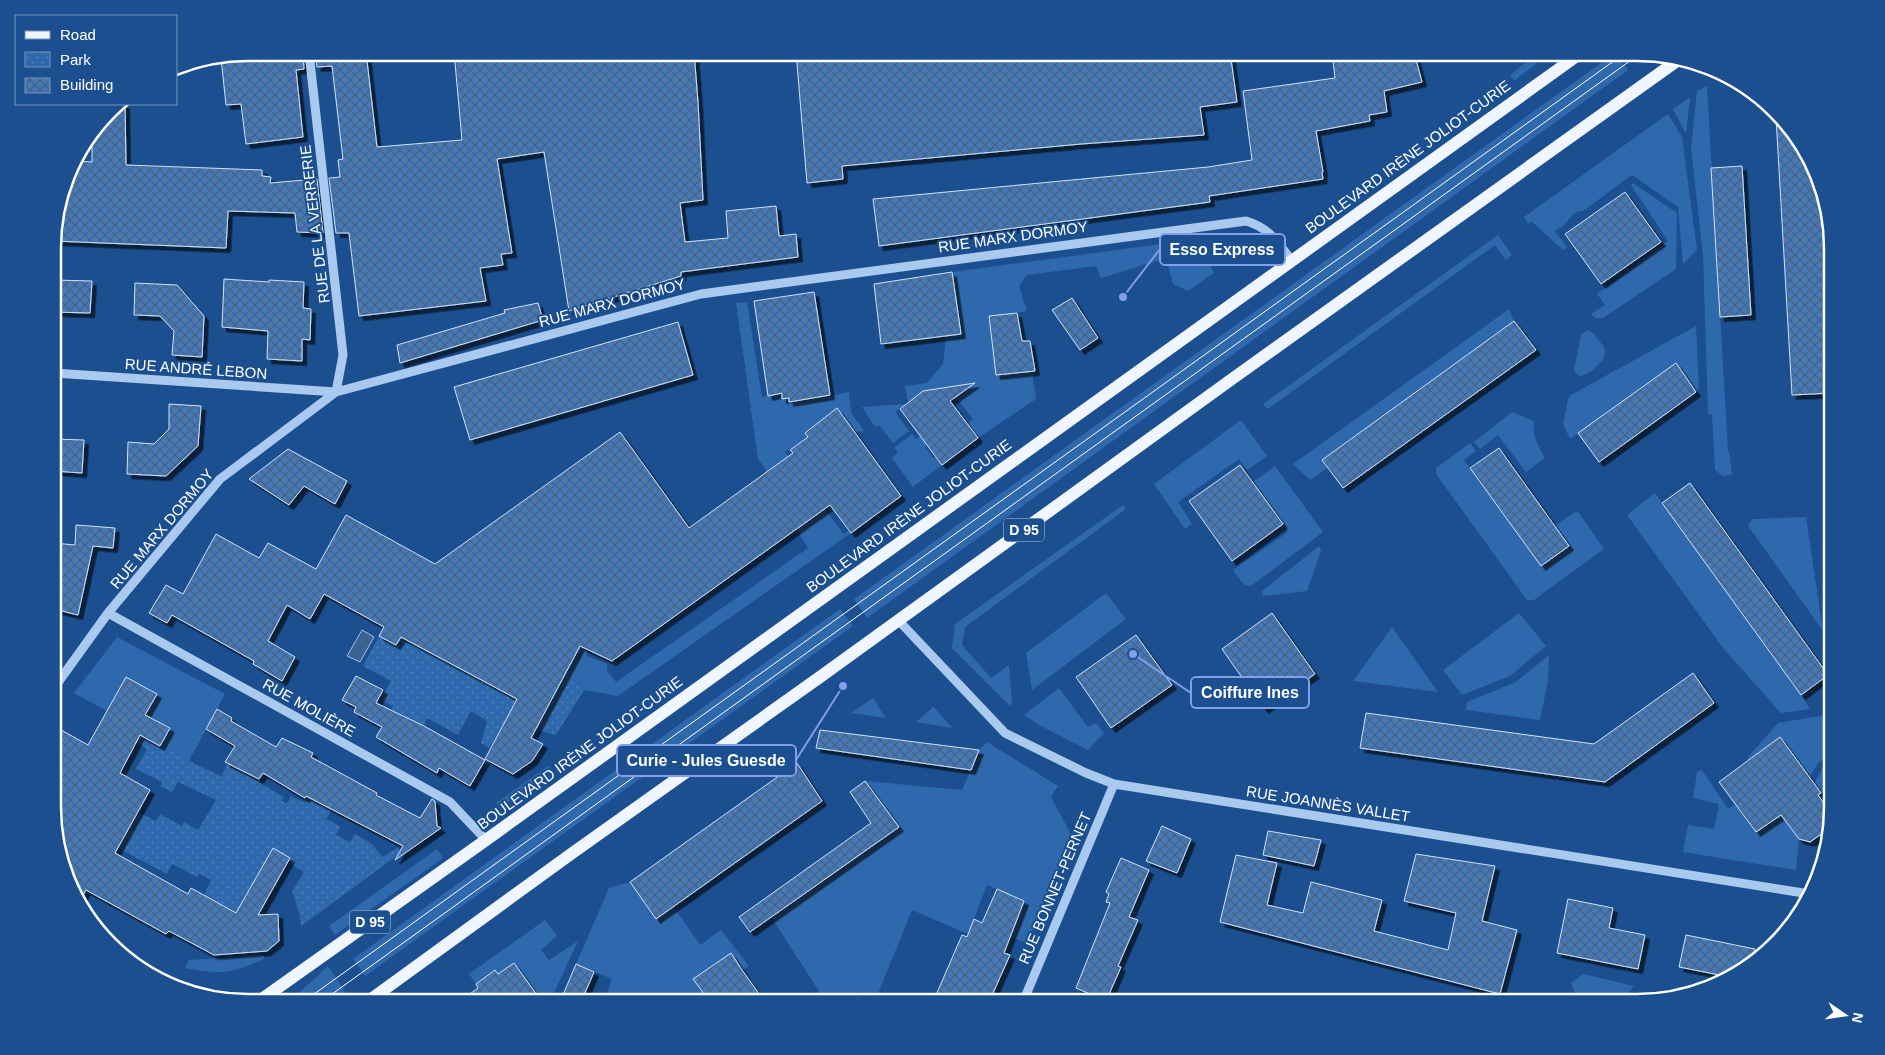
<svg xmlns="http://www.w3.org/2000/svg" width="1885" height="1055" font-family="Helvetica,sans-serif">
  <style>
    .grass { fill: #2e69ad }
    .park { fill: url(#park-dots) }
    .water { fill: #3c6290; stroke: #9cc4f0 }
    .building { fill: url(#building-cross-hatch); stroke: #cfe3fa; filter: url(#shadow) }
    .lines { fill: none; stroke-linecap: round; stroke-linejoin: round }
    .minor { stroke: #a9c9ee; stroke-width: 9 }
    .major { stroke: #f0f6ff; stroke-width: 12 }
    .tram { stroke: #fff; stroke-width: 1 }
    .labels { text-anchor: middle; stroke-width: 4; stroke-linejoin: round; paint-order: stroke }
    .shield { fill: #1b4f8f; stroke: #bbcadd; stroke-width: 1 }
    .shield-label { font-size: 14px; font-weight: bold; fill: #fff }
    .street-label { font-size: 15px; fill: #fff; stroke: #1b4f8f }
    .rim { fill: none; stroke: #fff; stroke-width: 2.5 }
    .leader { fill: none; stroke: #839eea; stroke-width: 2 }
    .callout-dot { fill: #839eea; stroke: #1b4f8f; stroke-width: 2 }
    .callout { fill: #1b4f8f; stroke: #839eea; stroke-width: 2 }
    .callout-label { font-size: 16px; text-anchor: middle; font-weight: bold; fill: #fff }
  </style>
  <defs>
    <pattern id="park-dots" width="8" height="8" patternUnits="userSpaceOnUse" patternTransform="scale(1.25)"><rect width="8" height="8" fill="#2e69ad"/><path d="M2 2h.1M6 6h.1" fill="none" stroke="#4d80b9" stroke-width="1.8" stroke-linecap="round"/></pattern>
    <pattern id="building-cross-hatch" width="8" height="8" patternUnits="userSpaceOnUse" patternTransform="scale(1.25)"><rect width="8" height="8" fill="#4478b7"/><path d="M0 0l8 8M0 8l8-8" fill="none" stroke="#486282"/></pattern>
    <filter id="shadow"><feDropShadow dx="4.5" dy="4.5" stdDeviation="0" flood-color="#0009"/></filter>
  </defs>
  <rect width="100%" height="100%" fill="#1b4f8f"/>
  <path class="grass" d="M1615 53 1628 70 867 618 854 599Z
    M1533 57 1537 63 1514 81 1510 75Z
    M1707 86 1728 452H1729L1732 475 1723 476 1715 470 1712 415 1708 414 1703 255 1691 149 1697 91Z
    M1690 97 1686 134 1673 109Z
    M1668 114 1682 137 1697 250 1683 264 1678 207 1632 175 1583 211C1572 211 1572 217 1566 223 1563 226 1559 228 1555 231L1567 247 1563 250 1531 221 1528 224 1524 217Z
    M1633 183 1677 213 1676 269 1603 318H1595L1591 314 1605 305 1597 294 1668 241 1631 185Z
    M1498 235 1512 255 1506 260 1495 245 1268 409 1263 404Z
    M1199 239 1214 273 1188 291 1173 284 1166 258 1101 278 1096 266 1027 275 1019 286 1027 311 989 317 996 375 1032 371 1036 399 978 438 967 424 973 419 948 387 923 391 908 402 905 386 927 383 943 364 946 336 961 334 952 272Z
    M747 302 762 397 782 393V399L789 398 790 402 818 397 817 388 829 387 831 396 849 392 851 412 864 431 808 437 785 452 843 534 849 531 851 533 618 696 584 690 569 665 580 646 586 649 587 656 607 664V671L616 682 808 548C789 519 779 486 758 459L736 303Z
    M1509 309 1514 321 1322 460 1327 468 1310 480 1293 464Z
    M1696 326 1699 389 1696 392 1676 363 1570 439 1563 424 1568 399 1571 395Z
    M1588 330C1593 332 1594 334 1597 338 1600 342 1605 347 1605 352 1605 363 1588 375 1579 376L1574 370 1581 334Z
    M906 404 895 412 909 431 893 443 879 425 875 427 862 407Z
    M1512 412 1534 421C1532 436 1538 445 1545 458L1526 472 1498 435 1480 449 1474 442Z
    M1241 420 1267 456 1247 470 1239 459 1178 502 1192 524 1185 529 1154 484Z
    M912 434 916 439 920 436 927 445 925 447 933 458 935 456 942 465 913 487 892 458 898 453 894 448Z
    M1470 443 1476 451 1464 460 1541 566 1569 546 1555 526 1575 512 1579 513 1604 549 1534 600H1527L1436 474V468Z
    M1275 466 1323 532 1251 586 1244 585 1233 570 1288 532 1253 482Z
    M1655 493 1801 695 1810 709 1781 713 1723 648 1627 515Z
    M1123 505 1126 509 965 627 962 645 991 678 1009 665 1012 703 1010 706 952 648 955 624Z
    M1806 517 1823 631 1748 526 1752 519Z
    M1318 547H1320L1321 551 1307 591 1263 596 1262 591Z
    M1106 593 1126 619 1032 690 1026 653Z
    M840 609 853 626 365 976 353 959Z
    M1519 613 1546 646 1510 676 1462 695 1443 670Z
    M1392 627 1438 692 1353 681Z
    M117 637 225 694 189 761 160 746 170 727 149 717 139 734 138 728 156 693 126 677 107 711 74 693Z
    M1549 655 1548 681 1540 720 1466 710 1467 702 1516 682Z
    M1059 688 1088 727 1096 723 1104 733 1088 750 1039 725 1024 715Z
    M873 698 886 718 851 713Z
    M933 707H934L952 728 916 722Z
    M1832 714V754L1818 763 1809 778 1780 738 1748 760 1747 758 1778 723Z
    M987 742 1058 786 1051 797 1073 838 1027 943 1010 937 1024 901 987 885 968 934 912 910 877 996 856 992 851 1002H826L771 917 899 827 865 781 962 790 979 750Z
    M1832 763V815L1818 795 1814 784 1823 767Z
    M548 766 552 772 500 808 496 803Z
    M1702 770 1728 809 1735 804 1755 832 1781 815 1799 839 1796 870 1683 852 1688 825 1714 829 1719 804 1693 798 1697 772Z
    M437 849 443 858 335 935 329 926Z
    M630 882 656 919 674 907 700 945 721 930 749 966 742 970 730 954 693 979 710 1002H603L612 979 576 964 609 888Z
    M545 920 557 936 541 950 549 960 578 941 554 993 546 1002H536L539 998 514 963 498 974 495 970 476 984 469 974Z
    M264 955V959C231 974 220 975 185 968L189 960Z
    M328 966 350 999 345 1002H289Z
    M1583 974 1634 986 1621 1002H1575L1576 996 1571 983Z"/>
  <path class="park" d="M379 636 401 637 569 665 584 690 556 735 538 730 533 737 505 721 489 748 481 743 487 721 471 711 458 735 427 718 424 726 391 710 393 706 381 700 391 681 363 666Z
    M140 734 189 761 221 776 228 764 259 779 258 782 284 797 282 801 287 803 291 796 305 803 308 796 332 810 326 819 340 826 336 835 350 842 355 834 372 844 383 857 397 848 402 852 301 926 298 909 292 891 304 872 288 862 290 858 273 848 236 913 204 896 211 880 199 874 197 877 172 864 167 874 118 848 138 812 156 821 160 814 182 826 184 822 198 830 216 800 178 782 172 792 160 786 162 782 136 769 147 749 136 742Z"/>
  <path class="water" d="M362 630 374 637 360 662 347 656Z"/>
  <path class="building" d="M248 52H303L304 69 296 70 303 137 246 144 241 104 226 105 221 58Z
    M315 52H366L377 147 462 140 454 52H694L698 102 703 200 680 203 685 242 728 238 726 211 776 206 779 236 796 234 798 257 681 272V276L569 311 544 152 497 159 512 253 501 254 503 265 480 268 486 301 359 316 349 233H336L329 178 340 177 338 160 343 159 332 66 317 67Z
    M796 52H1230L1237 102 1200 107 1204 135 1081 144 842 166 843 179 807 183Z
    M1332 52H1414L1422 82 1384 91 1387 112 1369 115 1370 121 1316 131 1323 172H1322L1323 179 1209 196 1210 202 879 246 873 199 1208 167 1252 160 1243 91 1335 78Z
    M117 104H125L126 165 262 170V176L271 177 270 183 317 179 323 233 297 232 295 213 228 211 226 248 54 241V223L73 161 92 162V136Z
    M1776 117 1800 140 1822 185 1832 235V393L1792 395Z
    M1742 166 1751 315 1720 317 1711 168Z
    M1625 192 1661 242 1601 284 1565 234Z
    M952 272 961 334 881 344 874 284Z
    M224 279 269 282V280L304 282 303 308 311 309 310 340 302 339V361L267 359 268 331 222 327Z
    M54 280 92 281 90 313 54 312Z
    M135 283 177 285 204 316 202 357 172 355 174 331 160 316 134 315Z
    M814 292 830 395 789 402V398L782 399V393L768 396 754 301Z
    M1072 298 1098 338 1080 350 1052 310Z
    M538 303 543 320 400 363 397 345 505 313 504 310Z
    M1017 313 1022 341H1030L1035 371 996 375 989 316Z
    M1514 321 1536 350 1343 488 1322 460Z
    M678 322 693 375 470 440 454 387Z
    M1676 363 1696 392 1599 462 1578 433Z
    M975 383 950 401 978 438 942 465 900 409 923 391Z
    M169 404 201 406 198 446 166 476 127 474 128 442 154 444 169 429Z
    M837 408 901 496 851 533 830 505 612 661 580 646 531 738 543 744 532 761 513 774 485 759 517 699 401 637 396 645 379 636 384 627 324 594 310 619 287 605 268 641 295 657 282 681 253 664 254 661 172 615 167 623 149 613 166 585 183 594 216 534 259 558 268 543 316 569 346 515 435 564 620 432 689 528 793 453 790 450 808 437 805 433Z
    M54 439 84 440 82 473 54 471Z
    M1499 448 1569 546 1541 566 1470 468Z
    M288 449 347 481 335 504 304 486 289 505 249 479Z
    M1240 465 1283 524 1232 561 1189 501Z
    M1690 483 1828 675 1801 695 1662 503Z
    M76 525 115 528 113 548 93 546 78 615 54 609V543L75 545Z
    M1272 613 1315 674 1264 709 1222 649Z
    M1136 635 1172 685 1111 728 1076 677Z
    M1693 673 1714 703 1605 782 1360 748 1366 713 1594 744Z
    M356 676 383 690 376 703 424 726 485 760 470 786 439 768 437 773 376 737 382 727 354 712 356 707 342 700Z
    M126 677 157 694 145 715 170 728 160 746 140 735 120 773 150 790 115 853 188 894 191 888 236 913 273 848 290 858 258 915 278 914 279 941 267 951 214 955 169 931 166 934 86 890 80 901 54 832V726L88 745Z
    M217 709 232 718 231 721 276 747 282 738 313 753 311 757 377 793 376 795 420 818 432 799 435 801 437 826 441 828 395 860 403 846 306 796 305 798 263 773 259 779 225 762 235 746 206 729Z
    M820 730 979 750 971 770 816 748Z
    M1780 737 1821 793 1818 795 1832 815 1830 828 1810 842 1799 839 1781 815 1756 832 1719 782Z
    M797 763 822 801 656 919 630 882Z
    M865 781 899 827 750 932 739 917 871 823 850 792Z
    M1162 826 1191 839 1177 873 1146 861Z
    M1268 831 1321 840 1314 866 1263 855Z
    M1416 854 1495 866 1482 921 1517 930 1500 994 1220 922 1236 855 1277 863 1267 905 1303 913 1311 882 1382 900 1374 931 1448 950 1456 913 1404 901Z
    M1121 858 1149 870 1129 917 1138 920 1118 966 1121 967 1106 1001 1076 988 1110 903 1106 902 1109 894 1106 892Z
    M997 889 1024 901 1004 953 1010 955 989 1002H933L962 935 967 937 974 919 982 923Z
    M1568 899 1613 908 1609 928 1645 935 1638 969 1557 953Z
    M1686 935 1755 949 1752 962 1745 970 1730 977 1679 967Z
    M731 953 742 970 765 1002H710L693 979Z
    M514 963 542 1002H459L478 988 476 984 495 970 498 974Z
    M576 964 594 972 581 1002H560Z"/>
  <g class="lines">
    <path class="minor" d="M54 373 336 392 343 355 309 53
      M108 613 450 802 486 840
      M898 620 1005 733 1086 773 1114 784 1810 894
      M54 688 108 613 220 479 336 392 701 294 1246 221C1270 228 1277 242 1292 261
      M142 969 198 996
      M1023 1002 1114 784"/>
    <path class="major" d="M253 1002 262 999 486 840 1581 53
      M367 1002 571 854 820 677 1232 379 1681 58"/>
    <path class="tram" d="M303 1002 1625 53
      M321 1002 1641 53"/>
  </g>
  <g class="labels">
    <g class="shield">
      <rect x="1004" y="518.5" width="40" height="23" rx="4"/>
      <rect x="350" y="910.5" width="40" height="23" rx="4"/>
    </g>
    <g class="shield-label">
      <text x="1024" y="535">D 95</text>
      <text x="370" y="927">D 95</text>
    </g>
    <g class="street-label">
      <text transform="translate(1408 157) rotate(-36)" y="5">BOULEVARD IRÈNE JOLIOT-CURIE</text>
      <text transform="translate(315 224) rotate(-97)" y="5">RUE DE LA VERRERIE</text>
      <text transform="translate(1013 237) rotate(-8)" y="5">RUE MARX DORMOY</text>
      <text transform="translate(612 303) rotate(-15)" y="5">RUE MARX DORMOY</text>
      <text transform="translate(196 369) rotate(4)" y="5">RUE ANDRÉ LEBON</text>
      <text transform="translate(909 516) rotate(-36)" y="5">BOULEVARD IRÈNE JOLIOT-CURIE</text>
      <text transform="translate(162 529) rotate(-50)" y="5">RUE MARX DORMOY</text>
      <text transform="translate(309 708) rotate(29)" y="5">RUE MOLIÈRE</text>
      <text transform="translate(580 753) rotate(-36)" y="5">BOULEVARD IRÈNE JOLIOT-CURIE</text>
      <text transform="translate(1328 804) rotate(9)" y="5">RUE JOANNÈS VALLET</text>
      <text transform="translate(1055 888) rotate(-67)" y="5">RUE BONNET-PERNET</text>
    </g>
  </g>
  <path d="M0 0H1885V1055H0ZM248 61H1637A187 187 0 0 1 1824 248V807A187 187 0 0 1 1637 994H248A187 187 0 0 1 61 807V248A187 187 0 0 1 248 61Z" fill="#1b4f8f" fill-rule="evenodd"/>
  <path class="rim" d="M248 61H1637A187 187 0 0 1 1824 248V807A187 187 0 0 1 1637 994H248A187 187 0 0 1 61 807V248A187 187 0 0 1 248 61Z"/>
  <path class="leader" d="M1123 297L1160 249M1133 654L1191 693M843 686L796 760"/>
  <g class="callout-dot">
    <circle cx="1123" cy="297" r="5"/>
    <circle cx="1133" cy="654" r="5"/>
    <circle cx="843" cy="686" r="5"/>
  </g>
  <g class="callout">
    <rect x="1160" y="234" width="125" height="31" rx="5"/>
    <rect x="1191" y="677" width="118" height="31" rx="5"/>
    <rect x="617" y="745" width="179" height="31" rx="5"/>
  </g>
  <g class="callout-label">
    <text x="1222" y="255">Esso Express</text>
    <text x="1250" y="698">Coiffure Ines</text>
    <text x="706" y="766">Curie - Jules Guesde</text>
  </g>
  <rect x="15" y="15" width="162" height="90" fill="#1b4f8f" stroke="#7695bc"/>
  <rect x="25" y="31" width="25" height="8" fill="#f0f6ff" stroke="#7695bc"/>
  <text x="60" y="40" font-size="15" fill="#ffffff">Road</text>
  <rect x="25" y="52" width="25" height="15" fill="url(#park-dots)" stroke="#7695bc"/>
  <text x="60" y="65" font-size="15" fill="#ffffff">Park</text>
  <rect x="25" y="78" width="25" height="15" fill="url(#building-cross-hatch)" stroke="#7695bc"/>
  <text x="60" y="90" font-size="15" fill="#ffffff">Building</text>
  <g transform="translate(1845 1015) rotate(103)" stroke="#1b4f8f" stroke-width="4" paint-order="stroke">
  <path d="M0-4L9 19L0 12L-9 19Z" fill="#ffffff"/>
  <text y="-8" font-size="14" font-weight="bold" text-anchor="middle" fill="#ffffff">N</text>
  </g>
</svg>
